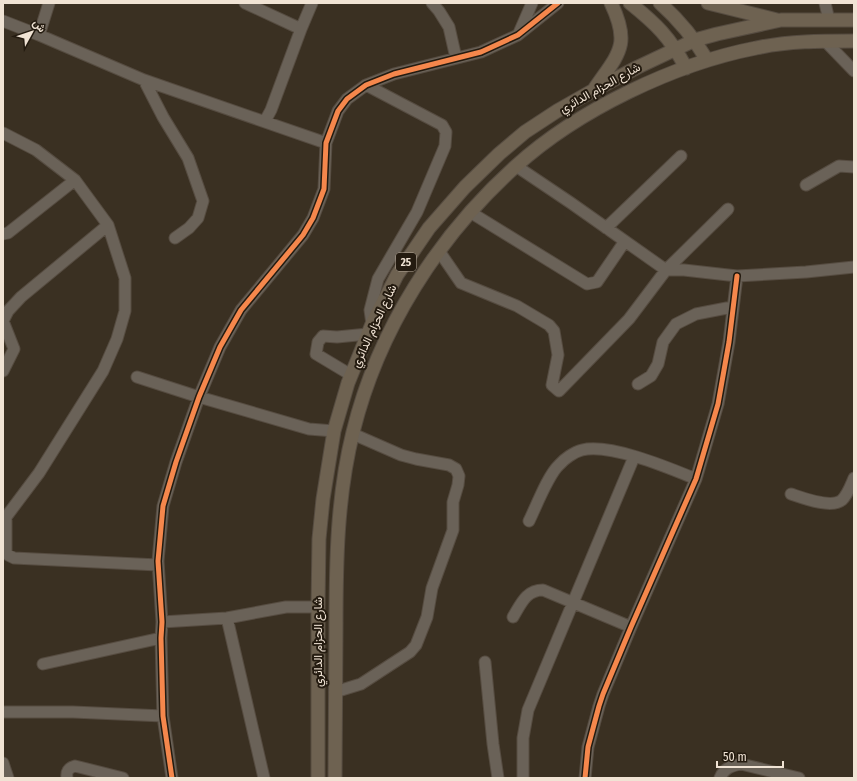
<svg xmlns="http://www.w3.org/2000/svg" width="857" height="781" font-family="'Fira Sans Condensed',Vazirmatn,sans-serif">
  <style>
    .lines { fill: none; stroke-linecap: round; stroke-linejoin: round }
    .minor-casing { stroke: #564c41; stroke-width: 13 }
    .major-casing { stroke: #564c41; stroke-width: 15 }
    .minor { stroke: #6a6258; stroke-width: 11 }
    .major { stroke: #6e6251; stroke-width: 13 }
    .cycleway-casing { stroke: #241b10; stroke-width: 8 }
    .cycleway { stroke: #f5874c; stroke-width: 5 }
    .labels { text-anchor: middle; stroke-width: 4; stroke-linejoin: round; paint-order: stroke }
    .shield { fill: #241b10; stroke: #b3a799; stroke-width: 1 }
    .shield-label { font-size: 11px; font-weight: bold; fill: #f0e3d4 }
    .street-label { font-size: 12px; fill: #f0e3d4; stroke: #241b10 }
  </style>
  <rect width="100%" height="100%" fill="#3a3022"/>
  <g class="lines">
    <g class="minor-casing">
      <path id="minor" d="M245 3 301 29
        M432 3 439 11 449 27 456 58
        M825 3 829 20
        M3 21 39 35 144 80 326 143
        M519 33 532 3
        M39 35 49 3
        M825 41 854 71
        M144 80 163 117 188 158 203 201 198 218 189 228 175 238
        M366 85 442 125 446 132 445 146 417 212 378 279 370 310 372 324
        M265 121 271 110 301 29 312 3
        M3 133 36 150 75 180 108 225 125 278V311L117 339 103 371 39 473 3 521
        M516 166 571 203 666 270H684L737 276 806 272 854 267
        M806 185 839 166 854 167
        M470 212 587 284 597 282 625 241
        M606 228 681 156
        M3 234 8 233 75 180
        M439 251 461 283 517 306 549 325 554 331 558 355 552 385 559 391 629 319 666 270 728 209
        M3 321 8 311 21 297 108 225
        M3 321 14 349 3 371
        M351 375 316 354 318 342 323 336 337 337 368 334
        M137 377 199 397 309 429 334 431
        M638 384 651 376 658 364 663 342 676 324 696 314 732 307
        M791 494C803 498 831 509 842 500 848 494 851 485 854 478
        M6 517V552L8 555 14 558 158 565
        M529 521C536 507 548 475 559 465 564 459 574 452 582 450 610 443 669 468 696 479
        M513 617C521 604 526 590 543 590L631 627
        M227 618 264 778
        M162 622 227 618 286 607H318
        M485 662 493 744 498 778
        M43 664 161 638
        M335 692 361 684 410 652 416 645 427 617 432 588 453 530V502L458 485 459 476 456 469 449 465 416 459 401 455 353 434
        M3 712H73L163 716
        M3 763 8 778
        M67 778C66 771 68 768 75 766L123 778
        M172 778 163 716 161 638 162 622 158 561 163 506 176 462 199 397 220 347 241 310 303 235 313 218 324 189 326 143 338 111 347 99 366 85 394 74 481 52 518 35 558 3
        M523 778V738L528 710 634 457
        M585 778 588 747 599 706 603 694 631 627 696 479 718 404 729 342 737 276
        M720 778C724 768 731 766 741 764L799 778"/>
    </g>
    <g class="major-casing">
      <path id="major" d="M630 3C656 24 670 37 686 68
        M660 3C679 20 694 38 707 60
        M708 3 777 20
        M595 88C619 53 631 45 611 3
        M318 778V607L319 539 323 499 334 431 348 383 372 324 397 275 429 228 465 187 499 154 525 132 557 111 594 90 638 67 695 40 717 34 781 20H854
        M335 778C335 728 336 678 336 628 336 562 337 496 353 432 378 330 438 236 516 166 578 110 674 64 756 48 788 41 821 41 854 41"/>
    </g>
    <use href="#minor" class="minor"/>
    <use href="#major" class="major"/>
    <g class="cycleway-casing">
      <path id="cycleway" d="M172 778 163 716 161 638 162 622 158 561 163 506 176 462 199 397 220 347 241 310 303 235 313 218 324 189 326 143 338 111 347 99 366 85 394 74 481 52 518 35 558 3
        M585 778 588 747 599 706 603 694 631 627 696 479 718 404 729 342 737 276"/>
    </g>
    <use href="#cycleway" class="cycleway"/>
  </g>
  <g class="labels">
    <rect class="shield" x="396" y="253" width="20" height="18" rx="3"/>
    <g class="shield-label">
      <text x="406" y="266">25</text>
    </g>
    <g class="street-label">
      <text transform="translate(600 88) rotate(-29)" y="4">شارع الحزام الدائري</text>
      <text transform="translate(374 326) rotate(-65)" y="4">شارع الحزام الدائري</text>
      <text transform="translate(318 642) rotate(-90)" y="4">شارع الحزام الدائري</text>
    </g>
  </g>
  <rect width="857" height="781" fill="none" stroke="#f0e3d4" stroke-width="8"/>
  <g transform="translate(32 32) rotate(50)" stroke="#241b10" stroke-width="3" paint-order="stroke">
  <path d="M0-3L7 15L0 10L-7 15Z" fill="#f0e3d4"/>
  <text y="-6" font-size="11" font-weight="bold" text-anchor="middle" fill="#f0e3d4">ش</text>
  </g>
  <path d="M717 761v6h66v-6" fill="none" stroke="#f0e3d4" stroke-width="2"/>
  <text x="723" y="761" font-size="12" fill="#f0e3d4" stroke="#241b10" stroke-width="3" paint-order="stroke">50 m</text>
</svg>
